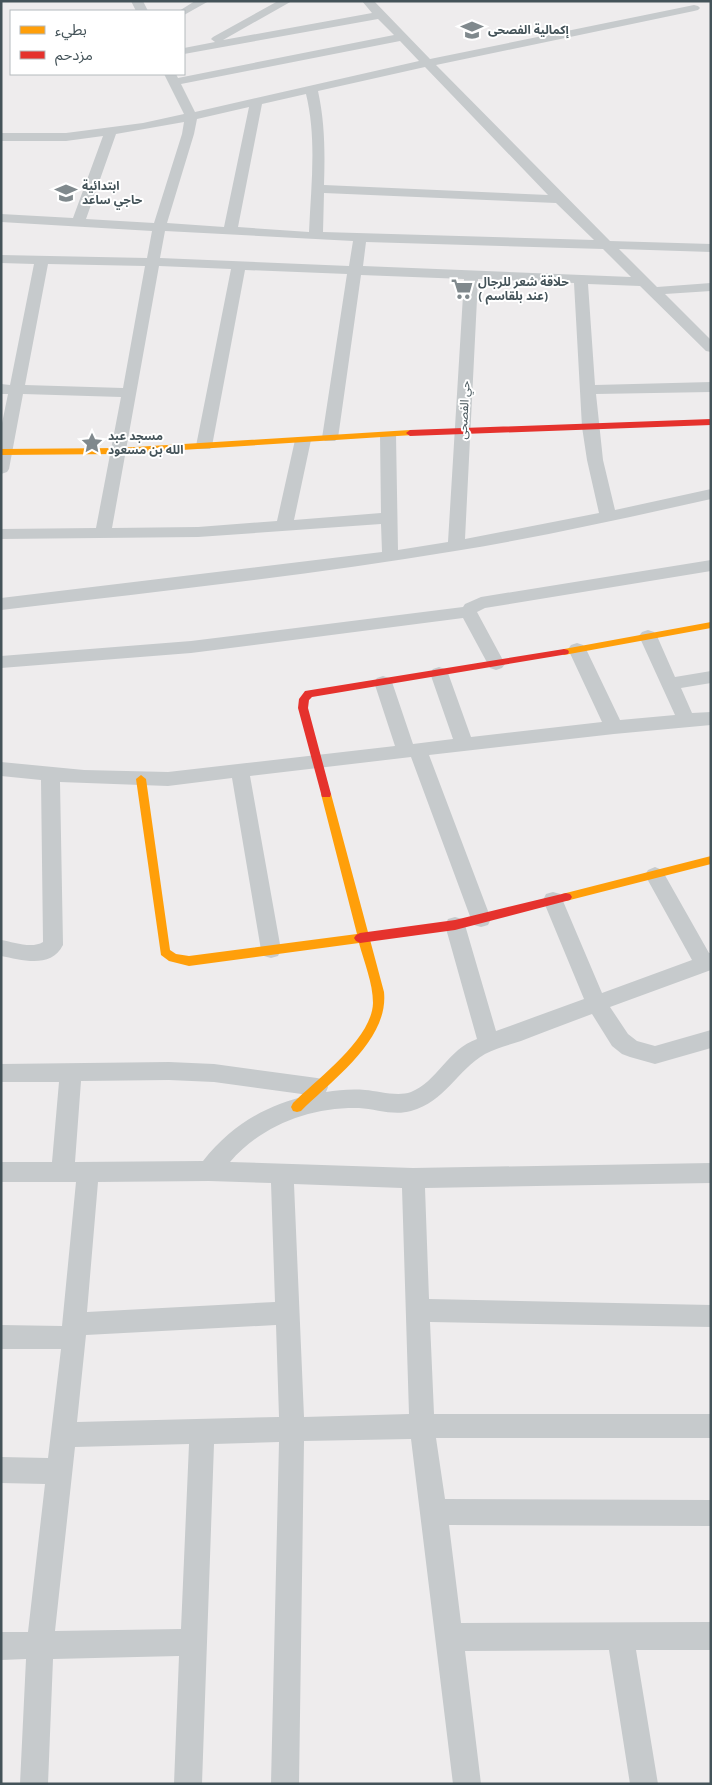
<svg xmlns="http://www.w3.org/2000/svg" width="712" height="1785" font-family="Overpass,'Noto Sans Arabic',sans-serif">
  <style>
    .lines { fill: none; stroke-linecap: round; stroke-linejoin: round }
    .street { fill: #c6cacc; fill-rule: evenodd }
    .slow { fill: #ff9f0a; fill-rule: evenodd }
    .jam { fill: #e5322d; fill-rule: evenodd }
    .labels { text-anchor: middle; stroke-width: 4; stroke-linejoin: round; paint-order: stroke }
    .far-poi-label { font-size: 12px; font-weight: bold; fill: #445359; stroke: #fff; text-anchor: start }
    .far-street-label { font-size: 12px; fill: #445359; stroke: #fff }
  </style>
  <rect width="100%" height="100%" fill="#eeeced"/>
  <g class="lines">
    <path class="street" d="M131 1H143L148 11H136Z
      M195 1H209L184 15V11H179Z
      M278 1H292L223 40 372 13 362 1H374L430 59 694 5 698 6 700 8 698 10 694 11 436 65 610 241 711 244V252L619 249 657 287 711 283V291L665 294 711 340V352L706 351 640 286 588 284 595 385 711 382V392L596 394 603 460 615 510 711 489V499C626 518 541 537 455 551 305 576 153 592 1 610V598L382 552 381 524 198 537 1 539V529L96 528 121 397 23 394 9 469 7 472 1 474V428L8 394H1V384L10 385 34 264 1 263V255L147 258 152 231 1 222V214L73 218 103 136 66 141H1V133H66L143 123 184 114 164 74H176L178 78 394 35 378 19 184 54V48L215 42 211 39 213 37ZM400 41 419 61 195 112 181 84ZM425 67 548 195 324 185C325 153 325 123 318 91ZM306 94C317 139 311 186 309 232L238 227 262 104ZM249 107 224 227 167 223 194 134 197 119ZM184 122 182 134 154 223 86 219 116 134ZM324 193 556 203 594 240 323 232ZM165 231 353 241 349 266 160 258ZM366 242 603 249 631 277 363 266ZM48 264 145 266 123 388 25 385ZM159 266 231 269 196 446 198 449H210L212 446 245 270 347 274 322 438 325 441H335L338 438 361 275 464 279 448 542 398 550 396 435 393 432H383L380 435 381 513 294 520 311 440 309 437H297L295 440 277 521 198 527 112 528ZM478 279 574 283 582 427 587 460 599 513 465 539Z
      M711 560V571L485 608 477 612 505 664 502 668 496 670 490 668 463 618 191 653 1 668V656L191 641 463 607 465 604 481 597Z
      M648 630 654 632 657 636 675 677 711 671V683L681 688 692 713 711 712V725L614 734 429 755 491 919 488 925 481 927 474 925 471 919 411 757 250 776 281 950 278 956 271 958 264 956 261 950 232 778 168 786 60 782 63 945C51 969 22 960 1 956V940C13 942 32 949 43 942L41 780 1 776V762L84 770 168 772 395 746 374 682 377 678 383 676 389 678 392 682 413 744 453 739 430 673 433 669 439 667 445 669 448 673 471 737 602 722 568 649 571 645 577 643 583 645 586 649 620 720 675 715 639 636 642 632Z
      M655 867 662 870 709 953H711V970L610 1007 628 1034 637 1041 655 1046 711 1030V1048L655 1064 630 1057 622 1054 612 1046 592 1014C568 1023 544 1032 521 1041 509 1045 496 1048 485 1054 457 1070 445 1102 411 1111 394 1116 376 1109 359 1108 310 1107 262 1125 230 1162L413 1168 711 1163V1183L425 1188 429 1299 711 1305V1327L430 1322 434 1414H711V1438H436L445 1499 711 1500V1526L449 1525 461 1623 711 1622V1650H636L658 1784H630L609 1650 465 1651 481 1784H453L411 1439 304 1441 299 1784H271L279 1442 214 1444 202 1784H174L179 1656 53 1659 48 1784H20L26 1659 1 1660V1632H28L45 1484 1 1483V1457L48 1458 61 1349H1V1325L62 1326 76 1182H1V1162H52L59 1082H1V1064L169 1062 214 1064 317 1078 325 1080 328 1087 326 1092C338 1090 352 1089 365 1090 379 1091 397 1097 411 1092 437 1082 448 1049 477 1039L445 925 448 919 455 917 462 919 465 925 496 1031 584 999 543 900 546 894 553 892 560 894 602 993 692 960 645 875 648 870ZM169 1080 214 1082 309 1095C264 1106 232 1125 203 1161L75 1162 81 1081ZM209 1181 271 1183 275 1302 87 1312 98 1182ZM294 1184 402 1188 409 1414 304 1417ZM276 1325 279 1417 77 1422 86 1335ZM189 1444 181 1629 55 1631 75 1447Z"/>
    <path class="slow" d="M410 430 414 433 413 435 119 454 1 455V449L119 448Z
      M711 622V628L564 655 559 652 564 649Z
      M141 775 146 779 170 950 176 954 189 956 357 934 321 794 326 790 331 794 384 992C389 1040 332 1080 301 1111L297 1112 293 1111 291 1107 293 1103C317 1079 372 1039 373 1003 373 983 364 962 359 943L189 966 169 961 161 955 136 779Z
      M711 856V864L566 901 562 900 560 897 562 894 566 893Z"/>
    <path class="jam" d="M711 419V425L410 436 406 433 410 430Z
      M564 649 568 650 569 652 568 654 312 697 309 700 308 708 331 794 330 797H322L298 708 299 699 305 691Z
      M566 893 570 894 572 897 570 900 455 930 360 943 356 941 354 938 356 935 360 933 455 920Z"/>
  </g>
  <defs>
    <g id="school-bare" transform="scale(1.725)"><path d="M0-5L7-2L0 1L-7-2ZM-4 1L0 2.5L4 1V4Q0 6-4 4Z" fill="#80898d" stroke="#fff" stroke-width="2.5" paint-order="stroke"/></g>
    <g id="supermarket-bare" transform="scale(1.725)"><path d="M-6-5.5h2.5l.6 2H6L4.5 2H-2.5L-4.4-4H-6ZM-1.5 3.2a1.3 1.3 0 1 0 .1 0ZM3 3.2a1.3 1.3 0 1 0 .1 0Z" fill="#80898d" stroke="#fff" stroke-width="2.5" paint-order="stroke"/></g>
    <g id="sight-bare" transform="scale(1.725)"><path d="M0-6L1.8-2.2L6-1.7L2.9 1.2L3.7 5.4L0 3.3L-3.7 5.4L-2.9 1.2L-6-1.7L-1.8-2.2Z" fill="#80898d" stroke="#fff" stroke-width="2.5" paint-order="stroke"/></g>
  </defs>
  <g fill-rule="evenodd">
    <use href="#school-bare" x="472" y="30"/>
    <use href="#school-bare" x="66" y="193"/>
    <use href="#supermarket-bare" x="462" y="289"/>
    <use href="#sight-bare" x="92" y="443"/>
  </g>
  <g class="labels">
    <g class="far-poi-label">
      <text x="488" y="34">إكمالية الفصحى</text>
      <text x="82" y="190">ابتدائية<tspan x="82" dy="14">حاجي ساعد</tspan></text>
      <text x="478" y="286">حلاقة شعر للرجال<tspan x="478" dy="14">( عند بلقاسم)</tspan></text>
      <text x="108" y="440">مسجد عبد<tspan x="108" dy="14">الله بن مسعود</tspan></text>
    </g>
    <g class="far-street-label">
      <text transform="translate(464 410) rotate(-87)" y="4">حي الفصحى</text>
    </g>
  </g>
  <rect width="712" height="1785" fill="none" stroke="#445359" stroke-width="5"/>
  <rect x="10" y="10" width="175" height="65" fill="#ffffff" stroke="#b4babd"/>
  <rect x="20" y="26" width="25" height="8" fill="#ff9f0a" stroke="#b4babd"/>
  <text x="55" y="35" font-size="15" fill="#445359">بطيء</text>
  <rect x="20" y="51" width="25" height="8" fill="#e5322d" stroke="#b4babd"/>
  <text x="55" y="60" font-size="15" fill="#445359">مزدحم</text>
</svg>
